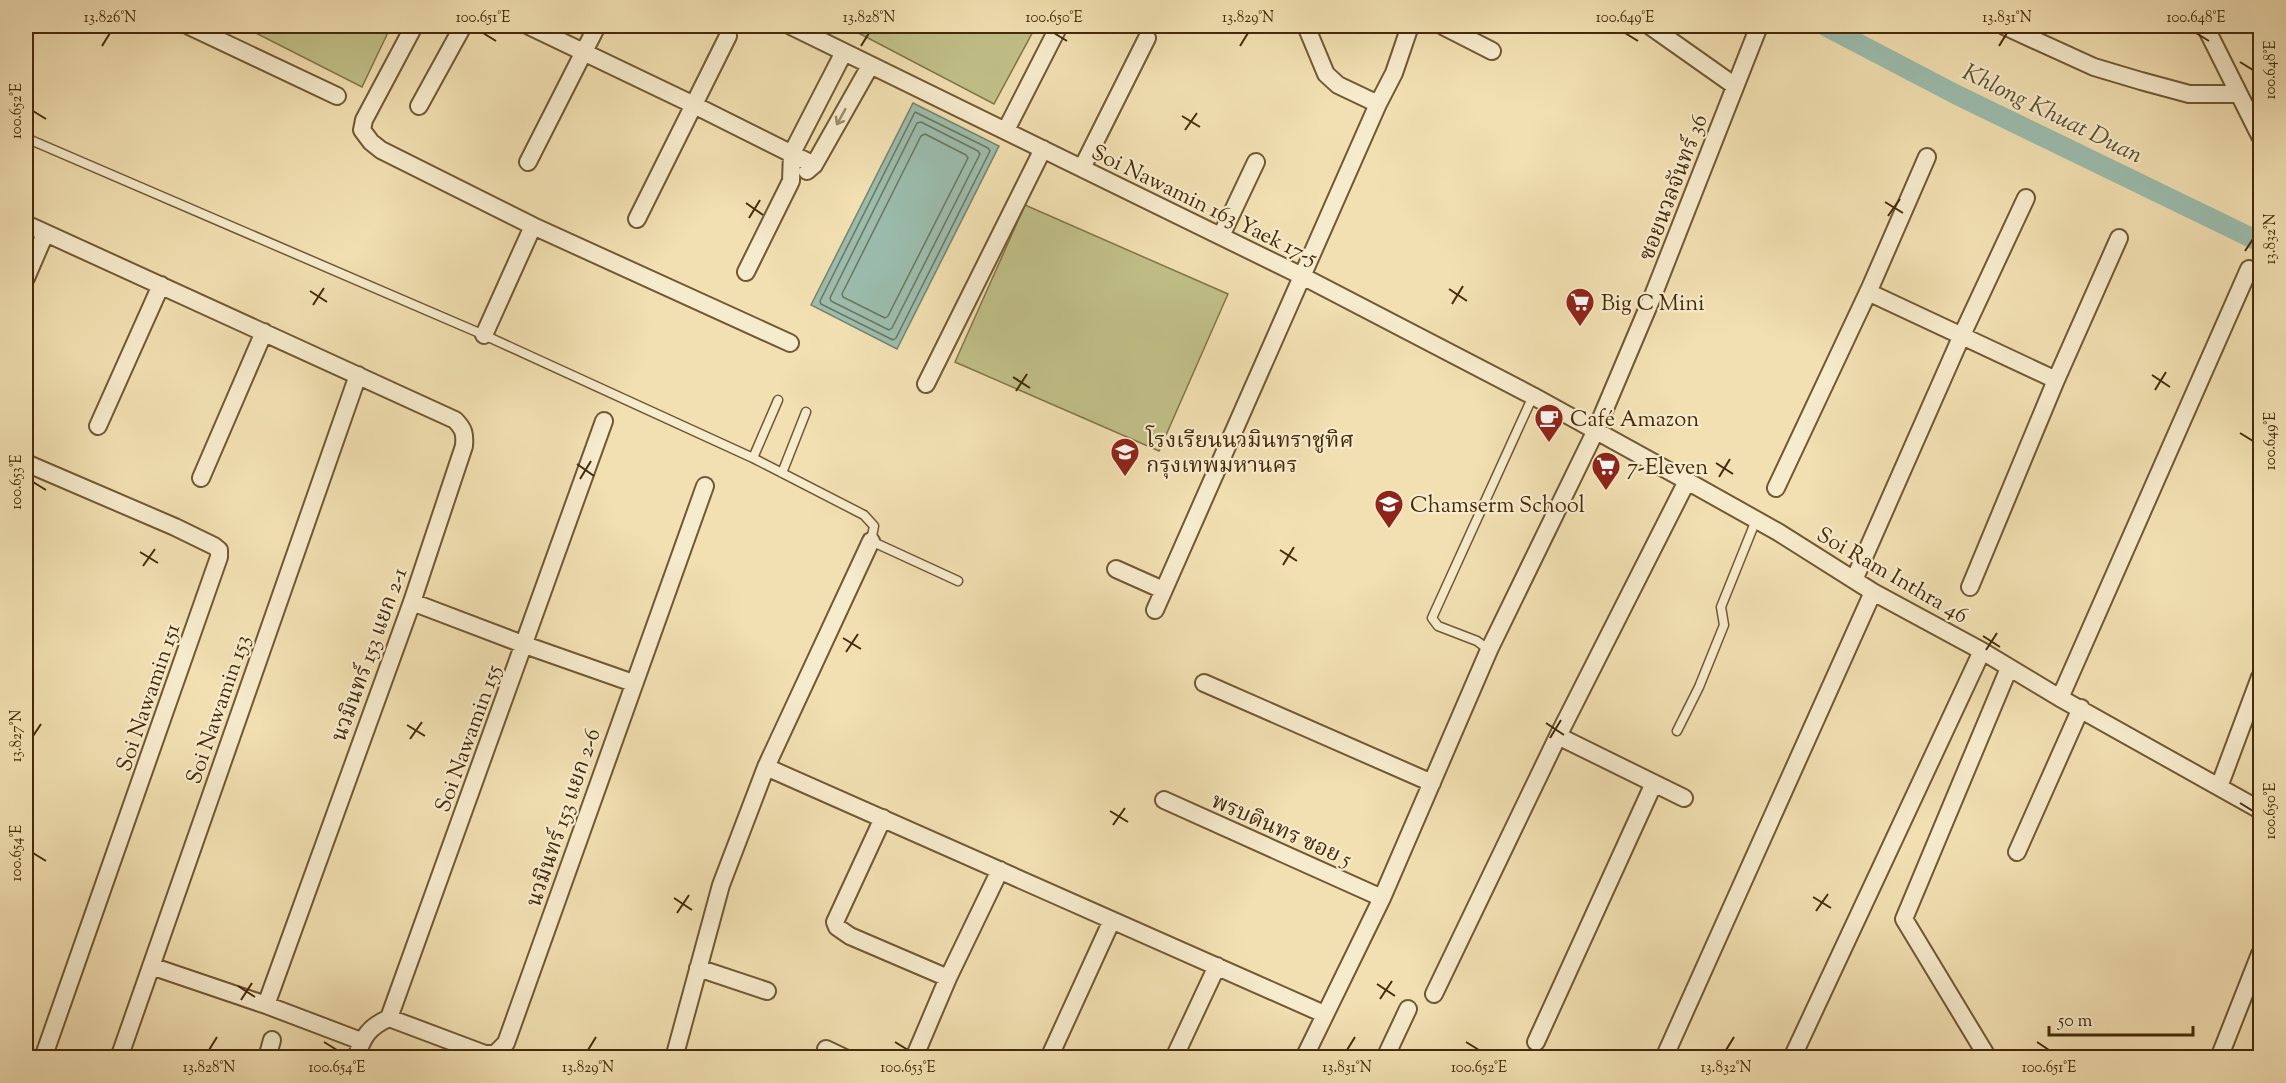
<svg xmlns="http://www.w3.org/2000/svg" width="2286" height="1083" font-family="'Sorts Mill Goudy','Noto Serif Thai',serif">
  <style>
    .green { fill: #c1c088; stroke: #827548; stroke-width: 1.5 }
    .water { fill: #9bbdae; stroke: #78826c; stroke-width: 1.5 }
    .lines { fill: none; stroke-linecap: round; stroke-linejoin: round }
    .shore { stroke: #70745c; stroke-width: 1.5 }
    .canal { stroke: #9bbdae; stroke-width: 20 }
    .service-casing { stroke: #705833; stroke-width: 11 }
    .minor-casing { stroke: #705833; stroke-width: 20 }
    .service { stroke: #f7ebcd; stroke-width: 8 }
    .minor { stroke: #f7ebcd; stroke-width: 16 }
    .oneway { stroke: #9e8a6b }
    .ticks { fill: none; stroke: #442a09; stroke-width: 2 }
    .labels { text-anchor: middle; stroke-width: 4.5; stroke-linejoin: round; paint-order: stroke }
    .street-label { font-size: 22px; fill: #442a09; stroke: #f7ebcd }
    .poi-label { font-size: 22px; fill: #442a09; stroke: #f7ebcd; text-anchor: start }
    .water-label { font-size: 24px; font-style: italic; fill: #5a4f32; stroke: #f7ebcd }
    .neatline { fill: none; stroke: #442a09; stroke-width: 2 }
    .ticks-label { font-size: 15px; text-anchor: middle; fill: #442a09 }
  </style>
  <rect width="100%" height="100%" fill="#f2e0b2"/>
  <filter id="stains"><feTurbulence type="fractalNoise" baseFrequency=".00333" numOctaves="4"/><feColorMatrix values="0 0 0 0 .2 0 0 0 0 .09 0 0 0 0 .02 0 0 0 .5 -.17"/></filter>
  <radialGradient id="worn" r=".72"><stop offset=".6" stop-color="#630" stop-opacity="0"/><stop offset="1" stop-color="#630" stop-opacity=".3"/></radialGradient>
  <path class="green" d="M245 26H391L362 87 244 27Z
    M845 26H1036L994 104Z
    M1025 205 1228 294 1159 451 955 362Z"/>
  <path class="water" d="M913 103 999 146 897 349 811 305Z"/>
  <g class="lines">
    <path class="shore" d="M915 112 988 148 990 151 896 338 893 340 821 304 820 301Z
      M921 122 978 151 980 154 892 328 889 330 831 301 830 298 917 123Z
      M925 134 966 155 968 158 888 316 885 318 843 297 842 294 921 136Z"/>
    <path class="canal" d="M1825 26 1957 95 2260 242"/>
    <g class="service-casing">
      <path id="service" d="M26 138 484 335 753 458 864 515 874 526 871 541 958 581
        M753 458 778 400
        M782 473 806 412
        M1489 650 1477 641 1438 626 1432 618 1533 396
        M1677 731 1699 687 1724 625 1721 607 1756 520"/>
    </g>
    <g class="minor-casing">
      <path id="minor" d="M189 26 337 96
        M414 26 364 120 362 130 371 142 381 150 533 226 790 343
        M529 26 694 105 814 165
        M791 26 1302 276 1533 396 1687 481 1778 532 1873 592 1982 651 2060 698 2260 810
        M1306 26 1326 74 1338 85 1378 104
        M1443 26 1492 51
        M1650 26 1735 86
        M2004 26 2094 67 2141 81 2189 94H2239
        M2205 26 2260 136
        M419 106 463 26
        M1006 130 1059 26
        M528 162 597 26
        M1082 168 1147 38
        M807 171 814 165 870 66
        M637 219 728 36
        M26 224 455 420C464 429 465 434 464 446L412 602 266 1005
        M1221 236 1256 162
        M746 272 791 181 792 153 844 52
        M26 278 45 234
        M1868 292 2056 380
        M484 335 533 226
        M926 384 1043 149
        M98 426 161 285
        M26 463 175 527 214 546 219 550V557L43 1058
        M201 478 264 332
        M1776 488 1870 288 1927 157
        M1116 569 1163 590
        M1854 580 1962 335 2026 198
        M1970 587 2056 380 2119 238
        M412 602 525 645 633 683
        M1155 610 1378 104 1394 73 1410 26
        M1204 683 1432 783
        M2060 698 2249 269
        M1558 736 1684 798
        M766 767 1324 1014
        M2219 787 2260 677
        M1164 800 1382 898
        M883 818 835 922 837 927 850 936 948 978
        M2017 852 2081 708
        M151 966 266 1005 361 1041
        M698 968 767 991
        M1434 994 1558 736 1687 481
        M389 1018 485 1054H495L506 1043 705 486
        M1536 1042 1654 783
        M826 1049 845 1058
        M119 1058 358 375
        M267 1058 272 1040
        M356 1058C363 1036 369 1027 389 1018L604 421
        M674 1058 721 885 766 767 871 541
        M914 1058 948 978 1000 870
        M1049 1058 1112 920
        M1174 1058 1217 966
        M1304 1058 1382 898 1489 650 1596 430 1654 293 1759 26
        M1385 1058 1408 1009
        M1664 1058 1873 592
        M1792 1058 1982 651
        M1988 1058 1904 919 2009 668
        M2219 1058 2260 954"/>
    </g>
    <use href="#service" class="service"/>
    <use href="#minor" class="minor"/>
  </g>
  <defs><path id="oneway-shaft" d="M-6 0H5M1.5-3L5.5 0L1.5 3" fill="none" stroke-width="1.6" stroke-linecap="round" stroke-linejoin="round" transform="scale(1.5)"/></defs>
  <use class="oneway" href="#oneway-shaft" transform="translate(841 117) rotate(119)"/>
  <path class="ticks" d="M483 33 496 41M1054 33 1067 41M1625 33 1638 41M2196 33 2209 41M102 46 110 33M861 46 869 33M1240 46 1248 33M1999 46 2007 33M2240 62 2253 70M33 111 46 119M1182 116 1200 127M1185 130 1197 113M1885 202 1903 213M746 203 763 215M1888 216 1900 199M749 218 760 200M2245 251 2253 239M1449 289 1467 301M310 291 327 302M1452 304 1463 286M313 305 324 288M2152 375 2170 387M1013 377 1030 388M2155 390 2166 372M1016 391 1027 374M2240 433 2253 441M1716 463 1733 474M577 464 594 476M1719 477 1730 459M580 479 591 461M33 482 46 490M1280 550 1297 561M140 552 158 563M1283 565 1294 547M143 566 155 549M1983 636 2000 647M843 638 861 649M1986 650 1997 633M846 652 858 634M1546 723 1564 735M407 725 425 736M33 736 41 724M1550 738 1561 720M410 739 422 722M2240 803 2253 811M1110 811 1128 822M1113 825 1125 808M33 853 46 861M1813 897 1831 908M674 898 692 910M1816 911 1828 894M677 913 689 895M1377 984 1395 996M238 986 255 997M1380 999 1392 981M241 1000 252 983M324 1042 337 1050M895 1042 908 1050M1466 1042 1479 1050M2037 1042 2049 1050M209 1050 217 1037M588 1050 596 1037M1347 1050 1355 1037M1726 1050 1734 1037"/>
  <defs>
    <g id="supermarket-pin" transform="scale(1.5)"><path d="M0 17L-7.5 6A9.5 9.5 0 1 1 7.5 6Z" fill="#8f2418" stroke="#f7ebcd"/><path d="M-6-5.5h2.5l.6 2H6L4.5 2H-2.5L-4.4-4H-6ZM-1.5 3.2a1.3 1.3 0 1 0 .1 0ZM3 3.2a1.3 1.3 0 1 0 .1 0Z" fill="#fff"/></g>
    <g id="cafe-pin" transform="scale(1.5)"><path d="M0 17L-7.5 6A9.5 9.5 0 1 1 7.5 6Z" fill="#8f2418" stroke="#f7ebcd"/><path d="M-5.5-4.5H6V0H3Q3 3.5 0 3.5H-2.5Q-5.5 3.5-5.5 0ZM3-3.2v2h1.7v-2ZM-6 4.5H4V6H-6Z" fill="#fff"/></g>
    <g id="school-pin" transform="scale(1.5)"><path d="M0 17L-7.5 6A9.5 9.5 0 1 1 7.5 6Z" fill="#8f2418" stroke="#f7ebcd"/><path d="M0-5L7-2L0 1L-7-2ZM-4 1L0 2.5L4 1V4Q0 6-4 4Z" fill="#fff"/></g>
  </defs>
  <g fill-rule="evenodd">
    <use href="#supermarket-pin" x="1580" y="302"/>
    <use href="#cafe-pin" x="1549" y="418"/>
    <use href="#school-pin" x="1125" y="452"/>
    <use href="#supermarket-pin" x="1606" y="466"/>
    <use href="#school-pin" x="1389" y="504"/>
  </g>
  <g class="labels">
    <g class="street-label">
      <text transform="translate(1672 187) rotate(-69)" y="8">ซอยนวลจันทร์ 36</text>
      <text transform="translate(1205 204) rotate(26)" y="8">Soi Nawamin 163 Yaek 17-5</text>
      <text transform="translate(1893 574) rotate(30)" y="8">Soi Ram Inthra 46</text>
      <text transform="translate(368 654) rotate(-70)" y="8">นวมินทร์ 153 แยก 2-1</text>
      <text transform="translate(147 697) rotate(-71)" y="8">Soi Nawamin 151</text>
      <text transform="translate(217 709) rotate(-71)" y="8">Soi Nawamin 153</text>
      <text transform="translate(467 738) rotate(-70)" y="8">Soi Nawamin 155</text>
      <text transform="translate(562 817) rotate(-71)" y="8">นวมินทร์ 153 แยก 2-6</text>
      <text transform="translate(1282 829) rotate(24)" y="8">พรบดินทร ซอย 5</text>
    </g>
    <g class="poi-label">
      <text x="1601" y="310">Big C Mini</text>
      <text x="1570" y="426">Café Amazon</text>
      <text x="1146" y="447">โรงเรียนนวมินทราชูทิศ<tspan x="1146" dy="25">กรุงเทพมหานคร</tspan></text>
      <text x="1627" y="474">7-Eleven</text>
      <text x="1410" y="512">Chamserm School</text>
    </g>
    <g class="water-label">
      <text transform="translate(2053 113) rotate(26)" y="8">Khlong Khuat Duan</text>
    </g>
  </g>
  <rect width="2286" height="1083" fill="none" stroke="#f2e0b2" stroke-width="66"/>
  <path d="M2049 1026v9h144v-9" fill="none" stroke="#442a09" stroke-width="3"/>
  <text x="2058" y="1026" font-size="18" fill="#442a09" stroke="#f7ebcd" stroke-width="4.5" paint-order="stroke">50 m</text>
  <rect x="33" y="33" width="2220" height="1017" class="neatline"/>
  <g class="ticks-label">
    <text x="110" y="22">13.826°N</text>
    <text x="483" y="22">100.651°E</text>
    <text x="869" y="22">13.828°N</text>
    <text x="1054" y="22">100.650°E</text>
    <text x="1248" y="22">13.829°N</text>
    <text x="1625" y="22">100.649°E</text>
    <text x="2007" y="22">13.831°N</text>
    <text x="2196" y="22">100.648°E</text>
    <text transform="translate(2270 70) rotate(-90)" y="5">100.648°E</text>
    <text transform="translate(16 111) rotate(-90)" y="5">100.652°E</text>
    <text transform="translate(2270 239) rotate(-90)" y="5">13.832°N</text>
    <text transform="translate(2270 441) rotate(-90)" y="5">100.649°E</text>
    <text transform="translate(16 482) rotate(-90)" y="5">100.653°E</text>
    <text transform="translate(16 736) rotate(-90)" y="5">13.827°N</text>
    <text transform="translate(2270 811) rotate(-90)" y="5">100.650°E</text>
    <text transform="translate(16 853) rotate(-90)" y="5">100.654°E</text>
    <text x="209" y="1072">13.828°N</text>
    <text x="337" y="1072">100.654°E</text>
    <text x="588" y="1072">13.829°N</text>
    <text x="908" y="1072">100.653°E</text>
    <text x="1347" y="1072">13.831°N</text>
    <text x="1479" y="1072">100.652°E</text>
    <text x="1726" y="1072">13.832°N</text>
    <text x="2049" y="1072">100.651°E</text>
  </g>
  <rect width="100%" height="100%" filter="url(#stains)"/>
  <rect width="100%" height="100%" fill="url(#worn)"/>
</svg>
